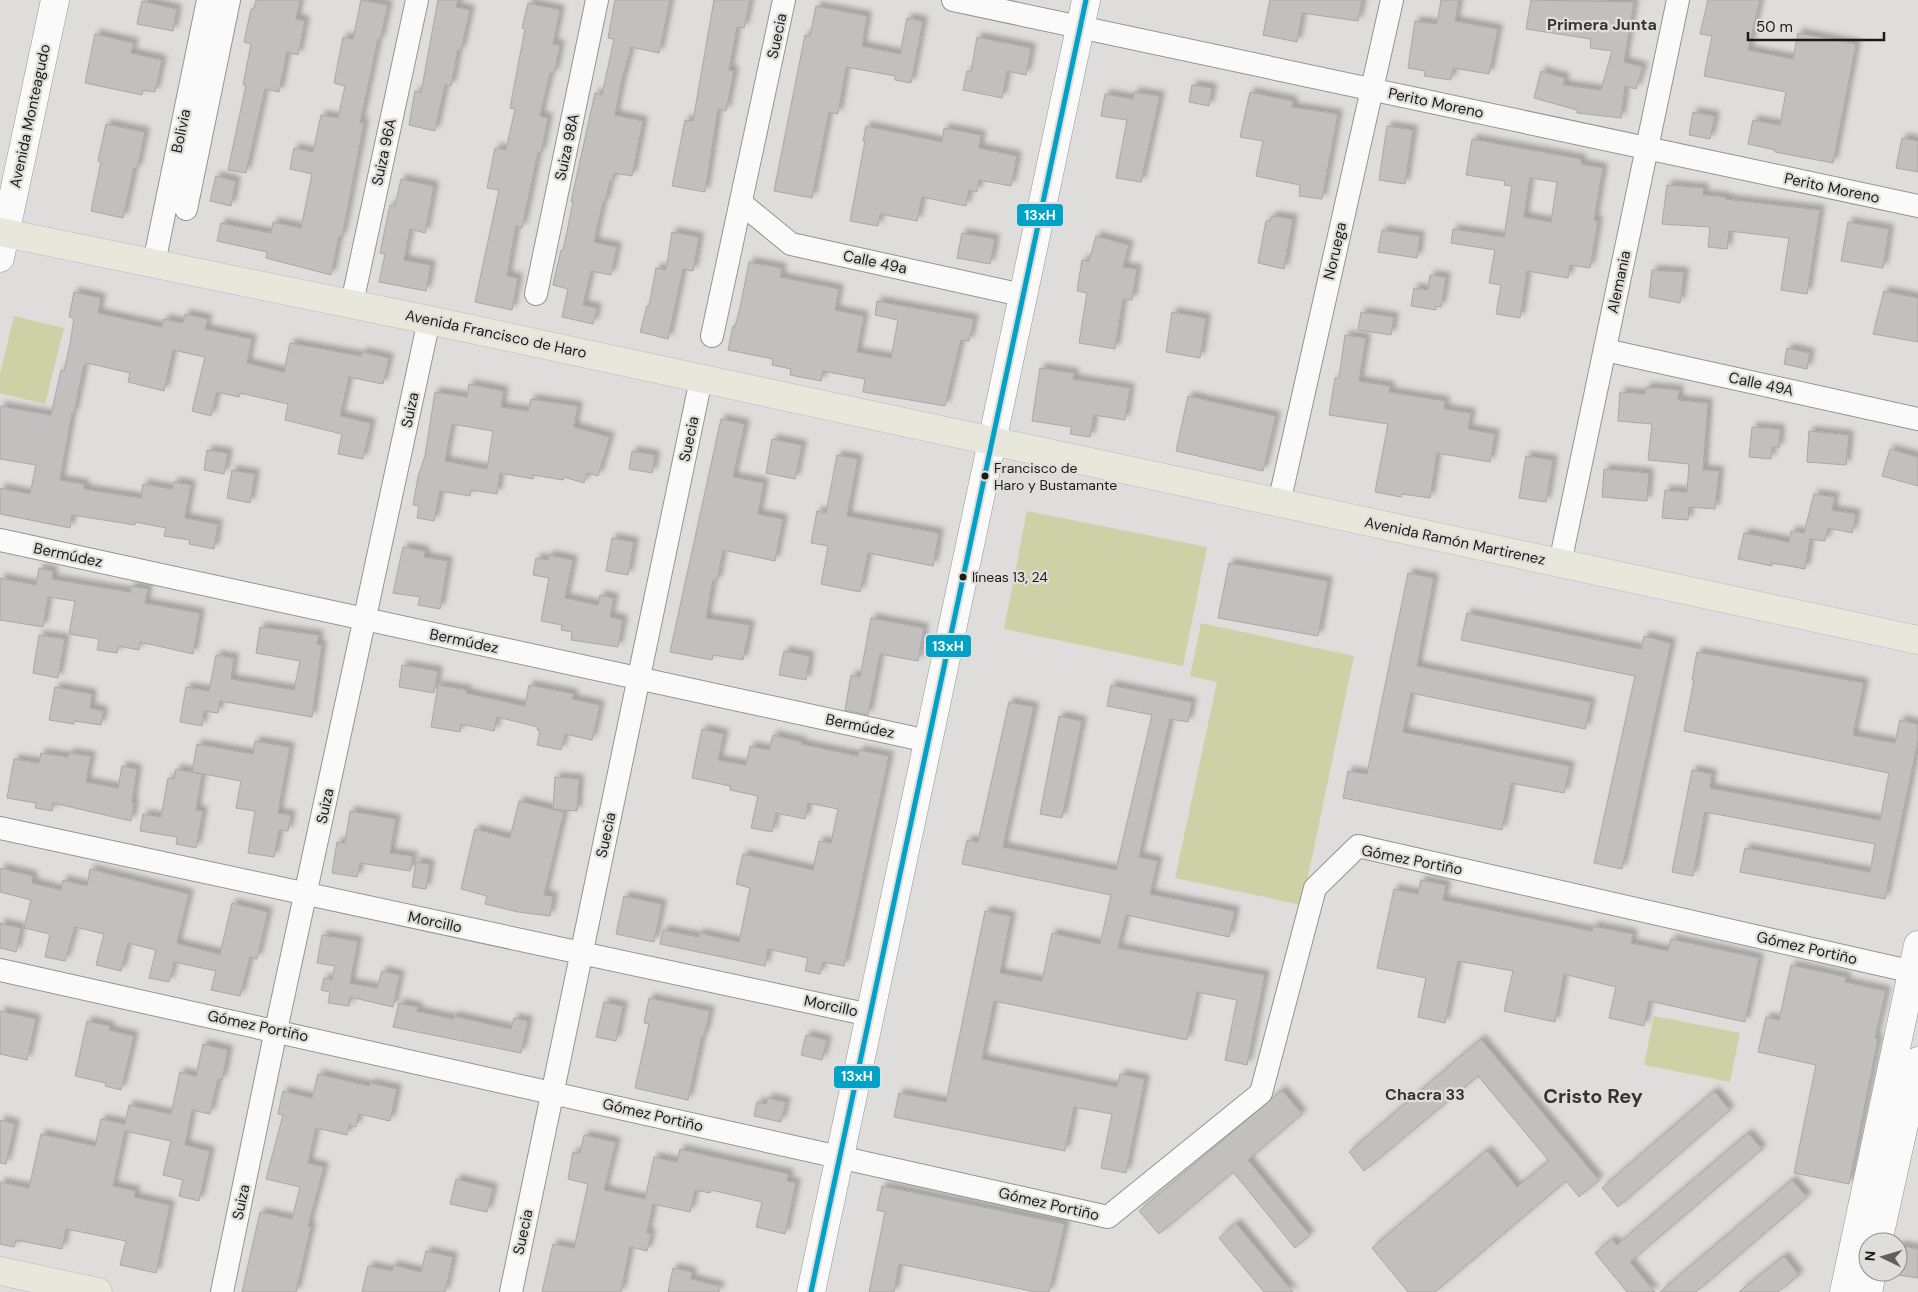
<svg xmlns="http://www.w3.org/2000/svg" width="1918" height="1292" font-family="'DM Sans',sans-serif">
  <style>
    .green { fill: #ced0a5 }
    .building { fill: #c1c0be; stroke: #a9a8a7; fill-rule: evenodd; filter: url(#shadow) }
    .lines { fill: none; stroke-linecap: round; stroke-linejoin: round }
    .minor-casing { stroke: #959492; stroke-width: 24 }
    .secondary-casing { stroke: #959492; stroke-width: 29 }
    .primary-casing { stroke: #bab9b7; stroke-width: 29 }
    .minor { stroke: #fafafa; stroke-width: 22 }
    .secondary { stroke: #fafafa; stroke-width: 28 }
    .primary { stroke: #e8e7db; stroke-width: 28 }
    .bus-1-casing { stroke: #e0deda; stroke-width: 9 }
    .bus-1 { stroke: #01a2c5; stroke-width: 5 }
    .bus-dot { fill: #1c1b19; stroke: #e0deda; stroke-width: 2 }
    .labels { text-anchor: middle; stroke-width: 4.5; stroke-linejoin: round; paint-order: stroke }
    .bus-label { font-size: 14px; fill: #1c1b19; stroke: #e0deda; text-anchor: start }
    .street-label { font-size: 15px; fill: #1c1b19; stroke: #e0deda }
    .neighbourhood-label { font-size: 16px; font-weight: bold; fill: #373532; stroke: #e0deda }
    .district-label { font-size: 20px; font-weight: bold; fill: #373532; stroke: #e0deda }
    .line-badge { stroke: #e0deda; stroke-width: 2 }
    .badge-label { font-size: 14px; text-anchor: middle; font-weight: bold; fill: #fff }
  </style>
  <defs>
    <filter id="shadow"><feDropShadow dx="4.5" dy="-4.5" stdDeviation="2.5" flood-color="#0004"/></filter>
  </defs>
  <rect width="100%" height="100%" fill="#dfdddb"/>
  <path class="green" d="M14 316 64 328 45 404 0 393V374Z
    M1027 511 1207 547 1183 666 1004 629Z
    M1201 623 1354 656 1302 905 1175 878 1217 682 1190 676Z
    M1654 1016 1740 1033 1730 1082 1644 1065Z"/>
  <path class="building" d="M256 0H300L296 19 305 21 298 55 287 52 279 92 265 89 246 173 228 170 246 85H243L251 44 244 42 251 9H254Z
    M361 0 388 5 380 40 378 39 360 123H364L342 237 339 236 331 275 266 258 267 252 217 241 221 223 271 233 273 222 301 228 312 174 290 169 294 148 313 152 321 115 338 118 345 86 334 83 343 37 353 39Z
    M438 0H458L456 7 470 10 461 50H458L451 86 445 85 435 131 409 125 415 91 421 93Z
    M615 0H670L659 53 631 47 621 84 615 115 643 121 632 176 614 173 613 181H610L605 202H603L594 242 617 247 611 275 591 271 583 305 597 308 593 324 562 317 568 289 553 285 561 250 563 251 573 202H571L595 93 602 95 614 39 608 38Z
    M714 0H750L744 28 737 27 729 70 734 71 726 111 718 109 705 192 672 186 685 120 693 121Z
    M1270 0H1362L1358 21 1302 13 1297 42 1263 35Z
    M1441 0H1459L1455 21 1498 29 1489 74 1453 68 1451 80 1424 76 1425 71 1408 68 1415 21 1437 24Z
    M1531 0 1634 2 1624 62 1643 67 1636 89 1625 86 1621 118 1577 113V110L1534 98 1541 71 1565 78 1563 85 1601 90 1612 51 1590 48 1591 39 1526 29Z
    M1708 0H1760L1748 50 1793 59 1798 33 1856 44 1833 163 1775 152V150L1748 144 1753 120 1780 125 1786 92 1704 76 1712 36 1700 34Z
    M142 1 177 9 173 31 137 24Z
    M528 3 560 10 553 44 560 45 554 74 550 73 540 116 548 118 541 153 538 152 522 228 516 226 507 276 518 278 512 310 475 302 499 190 487 188 495 148 506 150 515 109 510 108 525 29 522 28Z
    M816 6 867 16 862 46 900 54 907 18 923 21 911 83 895 80V76L846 67 838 114 829 112 812 198 774 191 805 35 810 36Z
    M95 34 134 43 131 53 162 60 155 92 143 90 142 95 85 83Z
    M977 37 1031 48 1026 75 1007 71 1002 98 963 90 967 71 971 72Z
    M1192 85 1212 88 1209 106 1189 102Z
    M1134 92 1160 96 1141 182 1116 178 1127 120 1101 116 1105 94 1133 99Z
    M1250 92 1293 101 1292 107 1338 114 1322 199 1299 196 1300 185 1256 176 1263 141 1240 137Z
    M1693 112 1715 116 1710 139 1689 135Z
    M106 124 145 132 137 169 134 168 123 218 91 211 101 162 98 161Z
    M866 126 942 142 944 128 981 135 979 148 1017 156 1011 186 979 180 977 192 969 190 966 206 922 197 917 221 880 214 878 226 850 221 865 141H863Z
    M1387 126 1413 130 1405 184 1379 180Z
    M1902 138 1918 141V172L1896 168Z
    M1472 139 1581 159V164L1603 168 1594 220 1598 221 1590 268 1570 265 1568 278 1527 271 1520 318 1496 314 1501 285 1489 283 1495 250 1451 243 1453 229 1504 237 1512 186 1504 185 1505 181 1466 175ZM1530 178 1557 182 1551 222 1524 217Z
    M216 176 236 181 231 206 210 201Z
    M401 179 434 186 425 233 410 229 404 260 431 265 426 291 379 282 385 254 380 253 390 205 395 206Z
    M1667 185 1704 188 1703 195 1726 197 1725 199 1820 210 1807 294 1781 290 1789 238 1729 231 1727 249 1708 247 1710 227 1662 224Z
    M1272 216 1293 219 1284 269 1258 263 1266 221H1270Z
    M1848 222 1889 229 1883 268 1841 261Z
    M1382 230 1420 236 1417 258 1378 252Z
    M672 232 699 237 693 271 683 269 668 339 640 332 647 306H649L656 268 666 270Z
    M962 233 995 239 990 264 957 258Z
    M1096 236 1129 245 1123 267 1137 269 1132 300 1123 299 1115 349 1079 343 1087 293 1077 291 1082 260 1089 261Z
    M749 262 782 268 780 277 839 289 835 310 864 316 857 352 891 358 898 320 875 315 877 301 974 319 969 341 961 340 945 406 863 392 865 379 823 371 821 381 790 375 791 369 772 365 773 359 728 350 733 326 735 327 740 308Z
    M1652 270 1684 272 1680 303 1649 297Z
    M1430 275 1446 277 1441 307 1436 306V310L1411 306 1414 288 1428 290Z
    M1884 291 1918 298V342L1873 334Z
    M74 292 101 298 98 313 162 327 164 319 183 323 185 314 208 319 205 329 252 339 247 363 284 372 290 343 361 356 362 352 389 358 383 384 349 377 340 416 371 423 363 459 338 454 342 434 285 420 288 404 240 393 239 397 217 392 211 416 192 411 205 357 173 350 164 391 128 382 130 373 87 363 84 365 74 413H72L60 480 84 484V489L141 498 143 484 172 489 174 482 191 485 185 518 218 524 214 549 189 544 190 540 164 536 166 528 135 522V525L72 515 70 528 0 514V488L30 494 36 465 0 459V406L51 415 61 370 64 371 70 344 74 318 69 317Z
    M1172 312 1206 318 1200 358 1166 352Z
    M1361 312 1394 317 1391 335 1358 330Z
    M1345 335 1366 338 1359 381 1390 386 1389 392 1445 401 1444 409 1471 413 1468 429 1495 434 1490 462 1437 453 1430 498 1402 494 1401 497 1375 492 1388 424 1329 415 1335 378H1339Z
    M1787 348 1810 353 1807 369 1784 364Z
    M1040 368 1074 373 1073 379 1130 388 1125 420 1094 415 1090 437 1070 434 1072 427 1032 421Z
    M469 384 504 391 501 407 528 411 531 399 578 406 574 427 610 437 598 476 587 473 584 483 564 477 563 480 534 475 533 479 500 473 497 494 471 490 470 496 440 491 434 521 417 518 419 506 413 505 418 477 425 456 435 392 467 397ZM452 424 493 431 487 469 445 461Z
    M1646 387 1679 390 1678 400 1708 403 1703 470 1719 471 1715 509 1689 507 1688 520 1662 518 1665 490 1687 492 1689 464 1648 460 1652 424 1618 421 1620 392 1645 394Z
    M1188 396 1276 416 1263 471 1176 451Z
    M721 419 745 424 733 477 764 483 758 514 783 519 775 561 723 550 717 581 713 580 706 618 750 625 743 660 713 655 712 660 670 652Z
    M1752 427 1780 429 1779 448 1772 447 1771 459 1749 457Z
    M1809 431 1849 435 1846 465 1807 462Z
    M772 439 802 445 795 479 766 473Z
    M1890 449 1918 457V486L1882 476Z
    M207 450 228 453 224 474 204 470Z
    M632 451 655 455 652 473 629 469Z
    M837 455 858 459 847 516 939 533 933 566 868 553 860 592 821 584 828 546 811 543 817 511 826 513Z
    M1526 456 1553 460 1546 502 1519 498Z
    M1604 469 1649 473 1647 501 1602 497Z
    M232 470 255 474 250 503 227 498Z
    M1814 494 1835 497 1832 510 1856 514 1852 533 1828 528 1825 541 1810 539 1805 569 1772 563V566L1738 559 1744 533 1789 542 1791 531 1804 533Z
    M612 538 634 542 628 575 606 571Z
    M403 547 425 551 424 557 448 561 440 609 418 605 420 597 393 593Z
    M549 555 573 560 565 598 598 605 600 595 614 598 610 617 623 620 618 647 571 640 572 632 561 630 562 625 541 621 549 578 533 575 536 558 548 560Z
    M1229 563 1328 581 1318 636 1218 618Z
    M39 568 53 571 52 579 130 592 131 586 148 589 145 603 200 613 193 654 140 642 139 650 118 646 117 653 97 650 99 639 69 634 75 601 48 597 43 627 0 620V578L36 585Z
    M1408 573 1434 578 1417 666 1591 702 1585 729 1411 693 1403 732 1570 766 1564 793 1511 783 1502 830 1343 798 1348 771 1367 774Z
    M1467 613 1641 649 1644 636 1671 643 1622 869 1594 863 1635 676 1461 640Z
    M871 618 924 628 918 661 880 654 868 715 845 710 851 675 860 677Z
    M260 627 319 635 317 644 322 645 312 717 220 701 218 713 204 711 202 726 180 722 186 687 209 691 216 655 234 658 231 679 294 690 300 661 256 653Z
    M39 635 65 639 58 678 33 673Z
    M784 651 810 656 806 680 779 675Z
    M1697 652 1864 683 1853 735 1895 743 1900 720 1918 724V741L1885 899 1740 872 1745 848 1870 872 1875 844 1705 812 1693 876 1672 872 1692 770 1712 774 1710 788 1880 820 1889 773 1684 731 1694 680H1692Z
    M402 665 438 671 434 693 399 687Z
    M438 685 467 690 466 693 525 706 529 685 574 694 572 699 600 705 592 740 565 734 561 750 537 745 540 731 537 730 538 727 497 717 494 731 461 724 460 732 431 727Z
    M1111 685 1192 702 1188 722 1170 719 1139 857 1158 861 1150 894 1235 911 1229 937 1126 915 1118 948 1265 975 1247 1065 1225 1060 1237 1000 1197 992 1187 1040 994 1001 982 1059 1117 1087 1120 1074 1145 1079 1126 1173 1101 1168 1112 1114 1074 1107 1065 1151 894 1117 899 1093 946 1102 985 911 1011 916 1000 973 1042 981 1052 933 1100 944 1111 895 962 864 967 840 978 842 1009 702 1034 707 1003 847 1116 870 1152 715 1107 706Z
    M55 687 92 694 90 708 103 711 101 725 74 721V724L49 720Z
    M1059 716 1082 721 1062 818 1040 814Z
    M702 729 724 734 718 760 746 765 750 746 769 750 773 735 802 742 801 744 858 756 859 750 889 756 844 966 823 962 820 974 805 971 808 958 768 949 765 966 660 944 663 930 699 937V933L739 942 750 888 736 884 743 854 813 870 819 841 831 843 838 809 808 803 805 819 776 813 772 832 751 828 758 796 730 790V786L692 778Z
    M255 741 290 747 278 813 291 815 288 831 279 830 274 857 248 853 255 811 236 808 241 781 192 772 197 744 253 754Z
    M41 753 68 757 69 753 91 756 86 782 118 788 122 766 137 769 132 803H134L131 821 53 803 52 811 35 808 36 803 7 798 14 759 39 763Z
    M176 769 202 774 196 810 203 811 196 848 176 844 177 837 140 831 143 814 161 817 168 778 174 779Z
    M555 777 579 779 577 811 553 809Z
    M519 801 564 812 544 895 553 896 550 916 518 912 485 904 487 896 461 889 475 829 510 838Z
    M350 811 396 819 390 853 413 856 410 871 360 863 357 877 332 873 337 842 345 843Z
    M416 862 430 864 426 889 412 887Z
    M0 868 33 876 32 883 61 890 63 880 87 886 90 869 189 894 177 942 179 944 220 954 232 903 268 912 257 959 250 957 240 996 211 990 216 971 174 962 169 982 149 978 156 950 128 943 121 971 96 965 104 934 75 927 65 961 45 957 50 934 24 928 31 900 0 892Z
    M1421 880 1446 885 1443 900 1592 931 1593 926 1633 934 1631 943 1668 951 1671 939 1759 958 1745 1022 1649 1001 1644 1026 1609 1018 1616 987 1564 974 1555 1022 1504 1011 1513 971 1458 961 1445 1023 1418 1017 1426 978 1377 968 1394 889 1418 894Z
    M624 896 662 904 654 942 616 934Z
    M0 923 21 928 16 952 0 948Z
    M322 935 358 941 350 983 377 988 382 971 400 975 393 1007 350 997 349 1006 328 1003 330 992 321 990 324 978 332 980 335 966 317 963Z
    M1791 965 1846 977 1845 982 1886 991 1875 1038 1878 1039 1849 1184 1794 1173 1816 1065 1758 1052 1766 1017 1779 1020Z
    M649 998 710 1011 704 1036H702L688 1100 635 1088 649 1024 644 1023Z
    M604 1002 623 1006 616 1041 596 1037Z
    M399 1003 418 1007 417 1011 453 1019 454 1016 511 1029 514 1018 528 1021 521 1053 393 1027Z
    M0 1011 36 1019 27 1060 0 1054Z
    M87 1021 110 1026 109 1030 134 1036 121 1090 105 1086 106 1083 75 1076Z
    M806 1035 827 1040 822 1060 801 1055Z
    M1481 1039 1599 1180 1579 1197 1566 1181 1435 1292H1408L1372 1248 1487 1150 1517 1187 1549 1161 1478 1076 1364 1171 1349 1152Z
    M203 1044 228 1050 222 1080 218 1079 210 1114 192 1110 185 1145 210 1151 199 1201 179 1196 183 1180 163 1175 171 1141 125 1131 113 1186 136 1191 134 1197 170 1205 156 1273 120 1265 126 1241 66 1229 62 1249 16 1240 14 1247 0 1244V1182L29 1188 41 1134 95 1146 101 1119 125 1124 129 1105 171 1114 180 1072 196 1076Z
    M318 1074 369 1086 370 1083 397 1089 390 1121 359 1114 356 1127 349 1125 347 1135 316 1128 308 1163 324 1167 308 1226 311 1227 296 1292H242L260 1212 292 1219 300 1187 266 1179 283 1115 278 1114 283 1091 312 1098Z
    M1282 1090 1302 1114 1248 1160 1310 1235 1295 1248 1233 1172 1159 1234 1139 1211Z
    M1714 1091 1730 1110 1618 1207 1602 1188Z
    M768 1098 786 1102 781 1122 754 1116 757 1102 766 1104Z
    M0 1120 15 1124 6 1164 0 1163Z
    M1748 1133 1762 1149 1630 1262 1655 1292H1627L1595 1253 1612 1239 1617 1245Z
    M584 1135 616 1142 604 1190 645 1199 654 1157 677 1162 680 1149 789 1174 787 1181 796 1183 785 1234 756 1227 762 1202 711 1190 710 1193 695 1190 690 1212 653 1204 647 1233 651 1234 647 1251 630 1247 621 1292H542L553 1244 574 1248 588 1184 568 1179 573 1152 580 1153Z
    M456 1179 493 1188 487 1212 450 1204Z
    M1792 1180 1807 1197 1696 1292H1660Z
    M882 1186 1065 1224 1049 1292H1036L899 1264 894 1292H869L885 1212 877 1210Z
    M1236 1223 1293 1292H1264L1219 1238Z
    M1898 1245 1918 1249V1278L1898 1275Z
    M426 1251 453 1257 445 1292H362L368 1266 392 1271 393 1265 421 1272Z
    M1784 1256 1799 1275 1778 1292H1739Z
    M673 1268 692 1272 691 1279 719 1286V1292H668Z"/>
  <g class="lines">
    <g class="minor-casing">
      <path id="minor" d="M953 0 1918 206
        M741 203 791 244 1022 295
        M186 209 229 0
        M154 263 208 0
        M536 294 597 0
        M352 303 417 0
        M712 336 784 0
        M1605 350 1918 419
        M1279 503 1392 0
        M0 540 928 741
        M1560 563 1678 0
        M0 828 870 1015
        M0 970 1108 1217 1261 1093 1315 888 1358 846 1918 973
        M222 1292 276 1030 429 320
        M511 1292 701 379"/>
    </g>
    <g class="secondary-casing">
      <path id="secondary" d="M0 258 55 0
        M1878 1242 1918 1061
        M811 1292 1086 0
        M1844 1292 1918 945
        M1868 1292 1872 1272"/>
    </g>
    <g class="primary-casing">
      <path id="primary" d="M0 232 429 320 1918 640
        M0 1271 98 1292"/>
    </g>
    <use href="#minor" class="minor"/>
    <use href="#secondary" class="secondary"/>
    <use href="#primary" class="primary"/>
    <g class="bus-1-casing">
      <path id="bus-1" d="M811 1292 1086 0"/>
    </g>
    <use href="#bus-1" class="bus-1"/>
  </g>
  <g class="bus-dot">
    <circle cx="985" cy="476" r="4.5"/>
    <circle cx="963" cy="577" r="4.5"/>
  </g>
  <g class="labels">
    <g class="bus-label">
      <text x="994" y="473">Francisco de<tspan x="994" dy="17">Haro y Bustamante</tspan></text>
      <text x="972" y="582">líneas 13, 24</text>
    </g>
    <g class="street-label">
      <text transform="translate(777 36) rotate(-78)" y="5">Suecia</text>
      <text transform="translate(1436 103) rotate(12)" y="5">Perito Moreno</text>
      <text transform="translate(30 116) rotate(-78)" y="5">Avenida Monteagudo</text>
      <text transform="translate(181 131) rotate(-78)" y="5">Bolivia</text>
      <text transform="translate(567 147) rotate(-78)" y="5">Suiza 98A</text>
      <text transform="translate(384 152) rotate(-78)" y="5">Suiza 96A</text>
      <text transform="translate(1832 188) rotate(12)" y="5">Perito Moreno</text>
      <text transform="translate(1335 251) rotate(-77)" y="5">Noruega</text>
      <text transform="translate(875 262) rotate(12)" y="5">Calle 49a</text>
      <text transform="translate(1619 282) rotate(-78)" y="5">Alemania</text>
      <text transform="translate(496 334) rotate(12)" y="5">Avenida Francisco de Haro</text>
      <text transform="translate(1761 384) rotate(12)" y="5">Calle 49A</text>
      <text transform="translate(410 410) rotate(-78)" y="5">Suiza</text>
      <text transform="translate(689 439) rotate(-78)" y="5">Suecia</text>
      <text transform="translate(1455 541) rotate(12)" y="5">Avenida Ramón Martirenez</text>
      <text transform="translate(68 555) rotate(12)" y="5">Bermúdez</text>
      <text transform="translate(464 641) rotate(12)" y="5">Bermúdez</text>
      <text transform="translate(860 726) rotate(12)" y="5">Bermúdez</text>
      <text transform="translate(325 806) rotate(-78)" y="5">Suiza</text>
      <text transform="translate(606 835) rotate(-78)" y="5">Suecia</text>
      <text transform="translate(1412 860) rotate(11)" y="5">Gómez Portiño</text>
      <text transform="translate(435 922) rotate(12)" y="5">Morcillo</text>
      <text transform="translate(1807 948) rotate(13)" y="5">Gómez Portiño</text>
      <text transform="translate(831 1006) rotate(12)" y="5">Morcillo</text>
      <text transform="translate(258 1026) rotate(12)" y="5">Gómez Portiño</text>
      <text transform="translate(653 1115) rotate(13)" y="5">Gómez Portiño</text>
      <text transform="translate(241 1202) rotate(-78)" y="5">Suiza</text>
      <text transform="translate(1049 1204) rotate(13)" y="5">Gómez Portiño</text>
      <text transform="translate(523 1232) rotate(-78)" y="5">Suecia</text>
    </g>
    <g class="neighbourhood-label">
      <text x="1602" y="30">Primera Junta</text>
      <text x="1425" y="1100">Chacra 33</text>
    </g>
    <g class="district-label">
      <text x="1593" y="1103">Cristo Rey</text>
    </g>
  </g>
  <g class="line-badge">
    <rect x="1016" y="203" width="48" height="24" rx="5" fill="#01a2c5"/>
    <rect x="925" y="634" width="47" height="24" rx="5" fill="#01a2c5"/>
    <rect x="833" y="1065" width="48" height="24" rx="5" fill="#01a2c5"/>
  </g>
  <g class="badge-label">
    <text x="1040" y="220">13xH</text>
    <text x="948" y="651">13xH</text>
    <text x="857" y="1081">13xH</text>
  </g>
  <g transform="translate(1883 1257) rotate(275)"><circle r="24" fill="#e0deda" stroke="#92908d"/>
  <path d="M0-4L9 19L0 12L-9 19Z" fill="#605f5d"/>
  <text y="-8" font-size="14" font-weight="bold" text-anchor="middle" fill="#1c1b19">N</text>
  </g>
  <path d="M1748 32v8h136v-8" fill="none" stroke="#1c1b19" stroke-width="2.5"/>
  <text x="1756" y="32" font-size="15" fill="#1c1b19" stroke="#e0deda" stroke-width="4" paint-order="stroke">50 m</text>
</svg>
